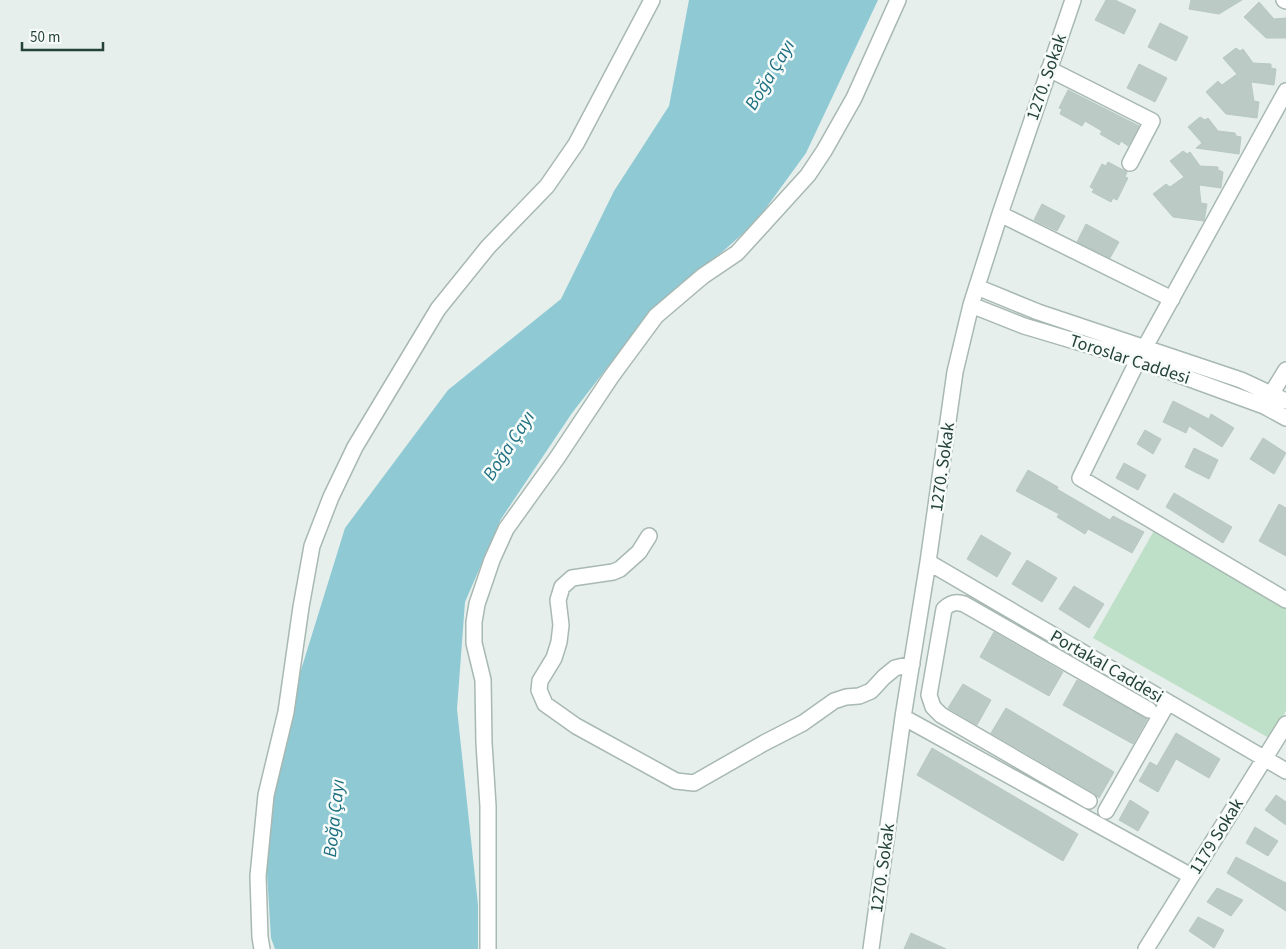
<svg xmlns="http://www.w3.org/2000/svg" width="1286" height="949" font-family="'Source Sans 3',sans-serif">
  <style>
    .green { fill: #bfe0c8 }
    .water { fill: #8ec9d4 }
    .building { fill: #bbcac4; stroke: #b8c9c2 }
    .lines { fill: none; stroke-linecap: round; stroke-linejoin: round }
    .minor-casing { stroke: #a8b8b2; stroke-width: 18 }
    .minor { stroke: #fff; stroke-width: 15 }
    .labels { text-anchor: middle; stroke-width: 5; stroke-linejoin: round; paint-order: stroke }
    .street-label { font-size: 18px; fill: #24423a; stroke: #f7fbf9 }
    .water-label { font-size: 19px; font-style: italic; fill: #1c6f80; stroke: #f7fbf9 }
  </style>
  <rect width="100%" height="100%" fill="#e6efeb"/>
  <path class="green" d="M1155 529 1286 607V711L1269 738 1093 638Z"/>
  <path class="water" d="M689 0H878L806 153 755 223 705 267 654 307 572 413 501 519 465 602 457 709 478 905V949H275L271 938 266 858 279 756 292 699 345 528 448 390 561 299 614 191 669 106Z"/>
  <path class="building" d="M1106 0H1115L1136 10 1124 34 1095 20Z
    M1191 0H1242L1219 14 1189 9Z
    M1259 2 1274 19 1286 18V38H1266L1244 17Z
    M1160 23 1188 37 1176 61 1148 47Z
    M1236 48 1240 51 1243 49 1253 63 1271 64V68L1276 69 1274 85 1251 82 1254 101 1259 102 1257 118 1226 114 1206 92 1218 81 1222 85 1237 74 1223 58Z
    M1139 64 1167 78 1155 102 1127 88Z
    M1068 90 1139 126 1128 146 1121 141 1119 145 1100 134 1102 131 1085 121 1082 126 1060 114 1062 109 1059 108Z
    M1200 117 1205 120 1208 118 1218 131 1235 133 1236 136 1241 137 1239 154 1196 148 1202 143 1188 127Z
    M1183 151 1187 154 1190 152 1200 166 1218 167V170L1223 172 1221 188 1199 185 1201 203 1207 204 1204 221 1173 217 1153 194 1166 184 1170 187 1184 177 1170 161Z
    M1108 162 1127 172 1125 177 1128 178 1117 200 1113 198 1111 202 1092 192 1094 189 1090 187 1102 164 1106 166Z
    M1042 204 1065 216 1057 231 1034 220Z
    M1086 224 1119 242 1110 258 1077 242Z
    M1173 401 1209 419 1211 414 1234 428 1222 447 1189 426 1186 433 1163 422Z
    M1145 430 1161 439 1153 454 1137 444Z
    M1263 438 1286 453 1274 474 1250 459Z
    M1194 448 1218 460 1209 479 1185 467Z
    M1124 463 1146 475 1138 490 1116 478Z
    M1028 470 1058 487 1057 489 1110 520 1113 516 1144 532 1132 553 1088 529 1085 534 1057 517 1059 514 1016 491Z
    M1174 493 1232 527 1223 543 1166 507Z
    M1279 504 1286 508V556L1259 541Z
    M981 535 1011 553 997 577 967 559Z
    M1027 560 1057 578 1042 602 1012 584Z
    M1074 586 1104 604 1089 628 1059 609Z
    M994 632 1063 672 1049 696 980 657Z
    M1077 680 1147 719 1133 744 1063 705Z
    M963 684 991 700 977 725 948 708Z
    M1006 708 1114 772 1099 798 1094 793 991 733Z
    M1176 733 1220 759 1209 778 1176 759 1158 792 1139 781 1150 762 1157 766Z
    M932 748 1078 834 1063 861 917 775Z
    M1276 795 1286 802V825L1265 810Z
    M1130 800 1149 812 1138 831 1119 820Z
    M1255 827 1278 841 1268 856 1246 843Z
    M1236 857 1286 883V911L1227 873Z
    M1217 888 1243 900 1231 916 1207 902Z
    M1198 917 1224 930 1214 948 1189 931Z
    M911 933 946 949H904Z"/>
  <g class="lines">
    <g class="minor-casing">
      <path id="minor" d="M1284 0 1286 1
        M1049 69 1152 121 1130 163
        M1000 214 1172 299
        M977 287 1038 312 1241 380 1286 401
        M971 305 1024 326 1138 360 1264 406 1286 418
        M1145 347 1286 91
        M1138 360 1080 478 1286 600
        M1267 401 1286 370
        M649 536 639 552 620 569 613 572 572 578 562 587 558 600 561 625 559 642 554 658 540 681 539 690 545 704 576 726 676 781 694 783 764 743 803 723 834 701 846 697 859 696 871 691 884 677 895 668 912 664
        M928 562 1286 771
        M903 717 1191 876
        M1089 801 941 715 933 707 929 695 944 609C950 603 956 601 964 604L1149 710
        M1106 811 1168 702
        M262 949 260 937 258 876 266 795 286 712 301 607 312 546 331 497 355 447 438 309 488 247 547 186 576 144 652 0
        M488 949V806L484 743 483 680 474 643V622L477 604 492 560 506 529 557 458 611 377 656 316 703 276 737 253 808 175 824 151 854 98 898 0
        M871 949 903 717 928 562 955 372 971 305 1000 214 1073 0
        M1146 949 1286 724"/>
    </g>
    <use href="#minor" class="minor"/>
  </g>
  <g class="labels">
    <g class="street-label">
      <text transform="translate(1046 77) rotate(-71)" y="6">1270. Sokak</text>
      <text transform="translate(1130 359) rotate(18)" y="6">Toroslar Caddesi</text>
      <text transform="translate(942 467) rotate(-82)" y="6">1270. Sokak</text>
      <text transform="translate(1107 666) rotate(30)" y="6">Portakal Caddesi</text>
      <text transform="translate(1216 836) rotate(-58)" y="6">1179 Sokak</text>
      <text transform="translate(882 868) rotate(-82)" y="6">1270. Sokak</text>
    </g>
    <g class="water-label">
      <text transform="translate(769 74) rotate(-59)" y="7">Boğa Çayı</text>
      <text transform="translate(508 445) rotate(-57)" y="7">Boğa Çayı</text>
      <text transform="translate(333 818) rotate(-84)" y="7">Boğa Çayı</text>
    </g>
  </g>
  <path d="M22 42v8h81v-8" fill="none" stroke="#24423a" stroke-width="2.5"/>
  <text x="30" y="42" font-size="15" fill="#24423a" stroke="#f7fbf9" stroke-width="4" paint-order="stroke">50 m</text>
</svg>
